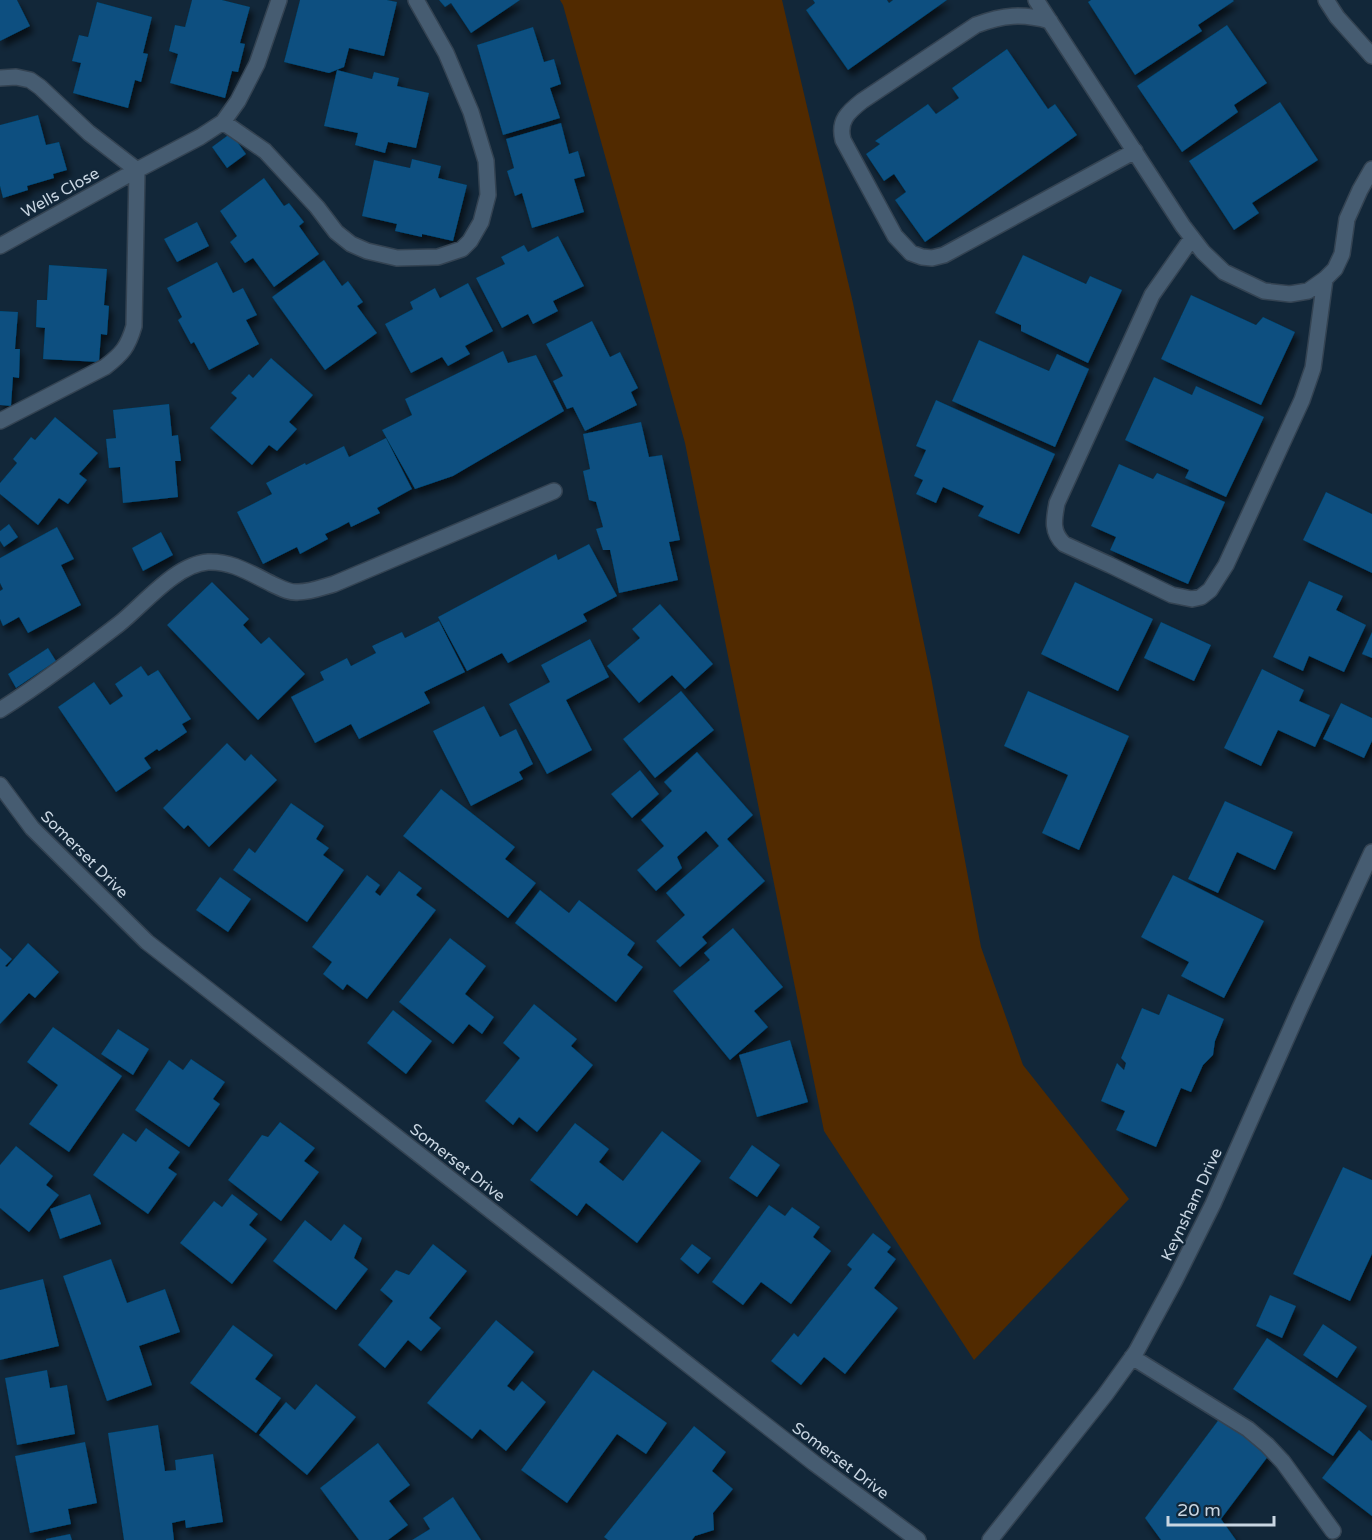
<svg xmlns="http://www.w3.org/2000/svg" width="1372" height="1540" font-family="'Varela Round',sans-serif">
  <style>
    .green { fill: #512a00 }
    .building { fill: #075080; filter: url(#shadow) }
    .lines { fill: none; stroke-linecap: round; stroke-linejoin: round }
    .minor-casing { stroke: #344352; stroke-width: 18 }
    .minor { stroke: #465c71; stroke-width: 15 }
    .labels { text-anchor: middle; stroke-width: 4.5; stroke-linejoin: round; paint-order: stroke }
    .street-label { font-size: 16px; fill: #c9d6e2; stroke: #122739 }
  </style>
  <defs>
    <filter id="shadow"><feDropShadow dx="3.5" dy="6" stdDeviation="3" flood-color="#0009"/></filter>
  </defs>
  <rect width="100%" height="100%" fill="#122739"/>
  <path class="green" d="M560 0H782L853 303 931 677 981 947 1023 1065 1129 1199 974 1360 824 1131 685 443 563 5Z"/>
  <path class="building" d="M0 0H17L30 26 0 41Z
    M192 0H222L250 7 240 43 245 44 238 72 232 71 225 98 170 83 178 54 169 51 175 25 185 27Z
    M300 0H387L397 2 384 56 349 48 344 67 329 73 284 62Z
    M439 0H520L471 33 451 3 445 7Z
    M813 0H887L889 3 893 0H947L848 70 806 10 815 3Z
    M1091 0H1233L1234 1 1198 25 1202 31 1135 75 1088 2Z
    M97 2 152 17 143 53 148 54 141 82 135 80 128 108 73 93 81 63 72 61 79 35 88 37Z
    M1227 25 1267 83 1234 105 1238 112 1182 152 1137 86Z
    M533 27 544 62 554 59 561 84 550 88 560 118 503 135 477 45Z
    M1007 49 1048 109 1055 104 1077 135 925 242 895 200 906 192 894 174 884 181 866 154 880 144 875 141 928 104 936 114 959 98 952 88Z
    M337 70 372 79 374 72 399 78 397 86 429 93 416 148 388 142 385 153 355 145 358 133 324 126Z
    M1280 102 1318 160 1252 203 1259 213 1234 230 1189 161Z
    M38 115 46 145 59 142 67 170 53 174 54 178 27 186 28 190 3 198 0 186V125Z
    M561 123 569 154 578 151 585 176 574 179 584 212 532 228 522 193 515 196 507 171 514 168 506 139Z
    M231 133 246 154 227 168 212 147Z
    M412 159 441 166 438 178 467 185 453 241 422 234V237L395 231 397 224 362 216 374 160 410 168Z
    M264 178 284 206 289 203 304 222 299 226 319 254 274 287 253 258 245 263 230 242 237 236 220 211Z
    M197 222 209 246 177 262 164 239Z
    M558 236 584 286 553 301 558 311 533 324 528 314 502 328 476 278 505 264 501 257 524 245 528 252Z
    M1023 255 1086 284 1090 276 1122 290 1088 363 1021 331V325L995 313Z
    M324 260 342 286 348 281 363 302 357 306 377 333 325 370 272 297Z
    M217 262 233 293 243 288 257 315 246 320 259 344 209 370 194 342 191 344 178 320 182 317 167 288Z
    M49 265 107 269 104 305 109 306 107 335 101 334 99 362 43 359 45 328 36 327 37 300H47Z
    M468 283 493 331 465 346 470 354 448 366 442 357 411 373 385 324 413 309 410 302 435 288 440 298Z
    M1191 295 1256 325 1263 317 1295 332 1261 405 1161 359Z
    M0 311 18 312 15 349H20L19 378 13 377 11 406 0 405Z
    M592 321 610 357 620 352 638 388 631 392 637 405 585 431 573 407 567 409 553 381 563 376 546 344Z
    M979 340 1049 371 1057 354 1089 369 1055 447 952 401Z
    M503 351 508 363 536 355 564 411 453 476 415 489 382 430 412 415 405 399Z
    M271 358 313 395 289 422 297 429 277 451 269 445 252 465 210 428 237 398 231 393 249 374 253 378Z
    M1154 377 1192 395 1196 386 1264 417 1226 497 1185 478 1189 470 1125 440Z
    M936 400 1055 454 1019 534 978 516 984 506 943 487 936 503 916 494 923 480 914 476 926 450 916 446Z
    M169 404 172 436 178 435 181 461H175L178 497 123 503 120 467 109 468 106 439 116 438 113 410Z
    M55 417 98 453 79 474 87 480 68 504 59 498 38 525 0 494V483L17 463 13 459 31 437 35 440Z
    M641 422 649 457 662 455 680 540 669 542 678 580 619 593 610 550H603L596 529 603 527 596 502 589 500 583 471 590 469 583 434Z
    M386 438 412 489 377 508 380 513 351 527 349 522 338 528 325 534 328 539 300 554 297 547 263 564 237 512 272 494 266 483 305 463 306 465 344 446 349 457Z
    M1119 464 1153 479 1157 473 1225 502 1188 584 1110 550 1116 537 1091 526Z
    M1326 492 1372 514V573L1303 540Z
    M9 524 18 537 4 547 0 541V531Z
    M57 527 74 559 61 565 81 605 28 633 19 617 3 626 0 619V591L3 589 0 583V558Z
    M161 532 173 555 143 571 132 548Z
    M589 544 617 596 583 614 587 621 508 663 502 653 467 671 438 617 556 554 558 560Z
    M1309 581 1343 596 1336 610 1366 625 1344 672 1309 656 1303 671 1273 657Z
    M212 582 249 619 243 625 261 644 269 637 305 674 258 720 167 625Z
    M1075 582 1153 619 1118 691 1041 654Z
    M660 604 713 664 685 689 672 675 639 703 607 666 640 638 632 629Z
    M439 621 465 672 424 692 430 703 359 739 351 724 315 743 291 697 324 680 320 672 347 658 351 666 376 653 372 646 402 632 405 638Z
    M1161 622 1211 645 1194 681 1144 658Z
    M1372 632V658L1362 654Z
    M590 639 609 677 566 700 592 750 547 774 509 704 550 682 541 665Z
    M48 648 56 661 16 688 8 674Z
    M141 666 148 676 158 670 191 719 182 724 187 732 159 751 157 749 144 758 151 768 116 792 58 707 94 682 110 705 123 696 115 684Z
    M1262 669 1304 690 1299 701 1330 715 1315 747 1278 730 1261 766 1224 748Z
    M681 691 714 730 655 778 623 739Z
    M1028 691 1129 736 1079 850 1042 833 1068 775 1004 746Z
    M1341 703 1372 718V741L1364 758 1323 739Z
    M484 706 500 737 516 729 533 764 519 772 523 779 471 806 433 731Z
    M227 743 245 761 251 754 277 780 209 847 188 825 184 829 163 808Z
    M697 752 753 815 727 839 765 881 702 937 707 943 680 967 656 941 685 915 666 893 719 846 706 831 677 857 682 868 656 891 637 870 664 846 641 820 672 791 664 782Z
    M640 770 659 794 632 818 611 794Z
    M441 789 515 847 505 859 536 883 508 918 403 836Z
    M1225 801 1293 832 1275 870 1237 852 1218 893 1188 879Z
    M291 803 324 826 316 839 329 848 323 855 344 870 307 922 233 870 249 848 255 853Z
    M399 871 422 888 416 895 436 910 367 999 347 984 343 990 323 974 332 962 312 947 367 875 380 885 375 892 380 896Z
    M1173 875 1264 921 1224 998 1181 976 1189 962 1141 937Z
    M220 877 251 899 228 932 196 910Z
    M540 890 569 913 579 900 635 943 627 955 643 967 616 1002 515 923Z
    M733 928 783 987 754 1011 768 1027 730 1060 673 991 710 960 704 953Z
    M450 938 486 966 465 994 494 1017 482 1034 469 1024 453 1044 399 1002Z
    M28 943 59 972 35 998 29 993 0 1024V948L12 959 5 966 7 967Z
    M1168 994 1224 1019 1215 1041 1213 1055 1203 1065 1191 1092 1181 1088 1156 1147 1116 1130 1125 1111 1101 1101 1117 1063 1124 1070 1126 1063 1121 1058 1142 1008 1159 1015Z
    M534 1004 577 1039 571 1046 593 1065 537 1132 519 1117 513 1125 485 1101 520 1058 503 1043Z
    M393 1010 432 1041 406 1074 367 1043Z
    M53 1027 122 1076 69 1152 29 1124 58 1085 27 1062Z
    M118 1029 149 1049 133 1075 101 1054Z
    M790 1040 808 1102 757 1117 739 1055Z
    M191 1059 225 1082 213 1099 220 1104 189 1147 135 1110 169 1060 183 1070Z
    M280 1122 315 1148 304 1161 319 1172 281 1221 228 1180 262 1135 268 1137Z
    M575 1123 609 1149 599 1162 623 1181 662 1131 701 1161 637 1243 586 1203 577 1216 530 1180Z
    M146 1128 180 1152 168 1168 177 1174 148 1214 93 1175 123 1133 136 1142Z
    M752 1145 780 1165 757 1197 729 1178Z
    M16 1146 53 1176 46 1185 59 1195 29 1232 0 1208V1165Z
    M1343 1167 1372 1180V1254L1350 1301 1293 1274Z
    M90 1194 101 1224 60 1239 50 1209Z
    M232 1194 258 1214 249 1225 267 1239 232 1284 180 1243 214 1201 222 1207Z
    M769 1205 785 1216 792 1207 820 1227 813 1237 831 1251 791 1304 761 1282 743 1305 712 1282Z
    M305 1220 331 1241 344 1224 362 1238 354 1258 368 1269 336 1310 273 1261Z
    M873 1233 891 1247 887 1252 896 1259 874 1288 898 1308 845 1374 824 1357 801 1385 771 1361 794 1333 798 1337 852 1269 847 1265Z
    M433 1244 467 1271 429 1318 441 1328 421 1351 408 1340 385 1368 358 1345 393 1301 380 1290 396 1270 409 1275Z
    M692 1244 711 1258 698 1274 680 1259Z
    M111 1259 127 1303 165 1289 180 1332 139 1346 152 1385 107 1401 63 1276Z
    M43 1279 59 1346 0 1360V1290Z
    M1270 1295 1296 1306 1282 1338 1256 1326Z
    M496 1320 534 1352 507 1386 514 1391 522 1381 546 1402 506 1451 480 1429 472 1439 427 1403Z
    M1323 1324 1357 1347 1337 1378 1303 1355Z
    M233 1325 273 1355 255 1379 281 1398 256 1433 190 1383Z
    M1267 1338 1367 1406 1333 1456 1233 1389Z
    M47 1370 50 1388 67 1385 75 1434 17 1445 5 1378Z
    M593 1370 667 1423 646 1454 617 1434 567 1503 521 1470Z
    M316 1384 356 1417 307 1475 259 1435 286 1402 295 1410Z
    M1220 1418 1269 1455 1221 1519 1236 1540H1161L1145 1518Z
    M158 1425 165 1471 176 1470 175 1460 213 1454 223 1522 186 1528 185 1520 172 1523 174 1540H124L108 1433Z
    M694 1426 726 1452 712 1471 733 1489 713 1513 714 1530 695 1536 692 1540H608L604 1537Z
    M1359 1430 1372 1441V1516L1322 1478Z
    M85 1442 97 1503 68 1509 71 1524 30 1533 15 1456Z
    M378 1443 410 1485 389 1501 408 1525 388 1540H359L320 1488Z
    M453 1497 481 1540H412L430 1529 423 1518Z
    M70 1534 72 1540H46V1539Z"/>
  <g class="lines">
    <g class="minor-casing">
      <path id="minor" d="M1036 0 1183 226 1203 252 1224 272 1264 291 1290 294 1308 291 1325 279 1335 269 1342 254 1347 219 1360 190 1372 169
        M1326 0 1337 17 1372 56
        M1050 21C1022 13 1003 15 976 25L862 101C848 112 838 121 843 140L895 236 911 253 922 257 932 258 944 255 1135 151
        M0 78 16 77 30 80 40 87 89 133 137 170
        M223 122 265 151 317 207 336 232 351 244 367 251 397 258 438 257 462 249 470 241 481 222 488 195 486 161 471 112 446 53 416 0
        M1192 238 1152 295 1057 503C1054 519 1051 532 1064 544L1110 565 1172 595 1192 599 1201 597 1210 590 1226 565 1302 400 1313 368 1325 279
        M0 246 137 170 200 137 223 122 238 101 257 64 279 0
        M0 421 105 367C122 354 128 347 134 326L137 170
        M0 710C41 684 80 654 119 624 143 605 176 564 208 562 233 561 251 574 272 584 281 588 289 593 298 592 311 592 323 587 334 584L554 491
        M0 785 32 828 147 942 814 1463 918 1540
        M1132 1357 1248 1429 1267 1445 1283 1462 1333 1531
        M990 1540 1105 1395 1136 1352 1175 1280 1213 1204 1300 1008 1372 852"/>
    </g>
    <use href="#minor" class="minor"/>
  </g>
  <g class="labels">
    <g class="street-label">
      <text transform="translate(60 192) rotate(-29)" y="6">Wells Close</text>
      <text transform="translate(85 854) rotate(45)" y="6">Somerset Drive</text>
      <text transform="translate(458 1162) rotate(38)" y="6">Somerset Drive</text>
      <text transform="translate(1191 1204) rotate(-65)" y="6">Keynsham Drive</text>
      <text transform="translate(841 1460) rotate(37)" y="6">Somerset Drive</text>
    </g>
  </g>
  <path d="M1168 1516v9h106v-9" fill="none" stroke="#c9d6e2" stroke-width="3"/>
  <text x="1177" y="1516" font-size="18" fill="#c9d6e2" stroke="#122739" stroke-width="4.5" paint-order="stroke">20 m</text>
</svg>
